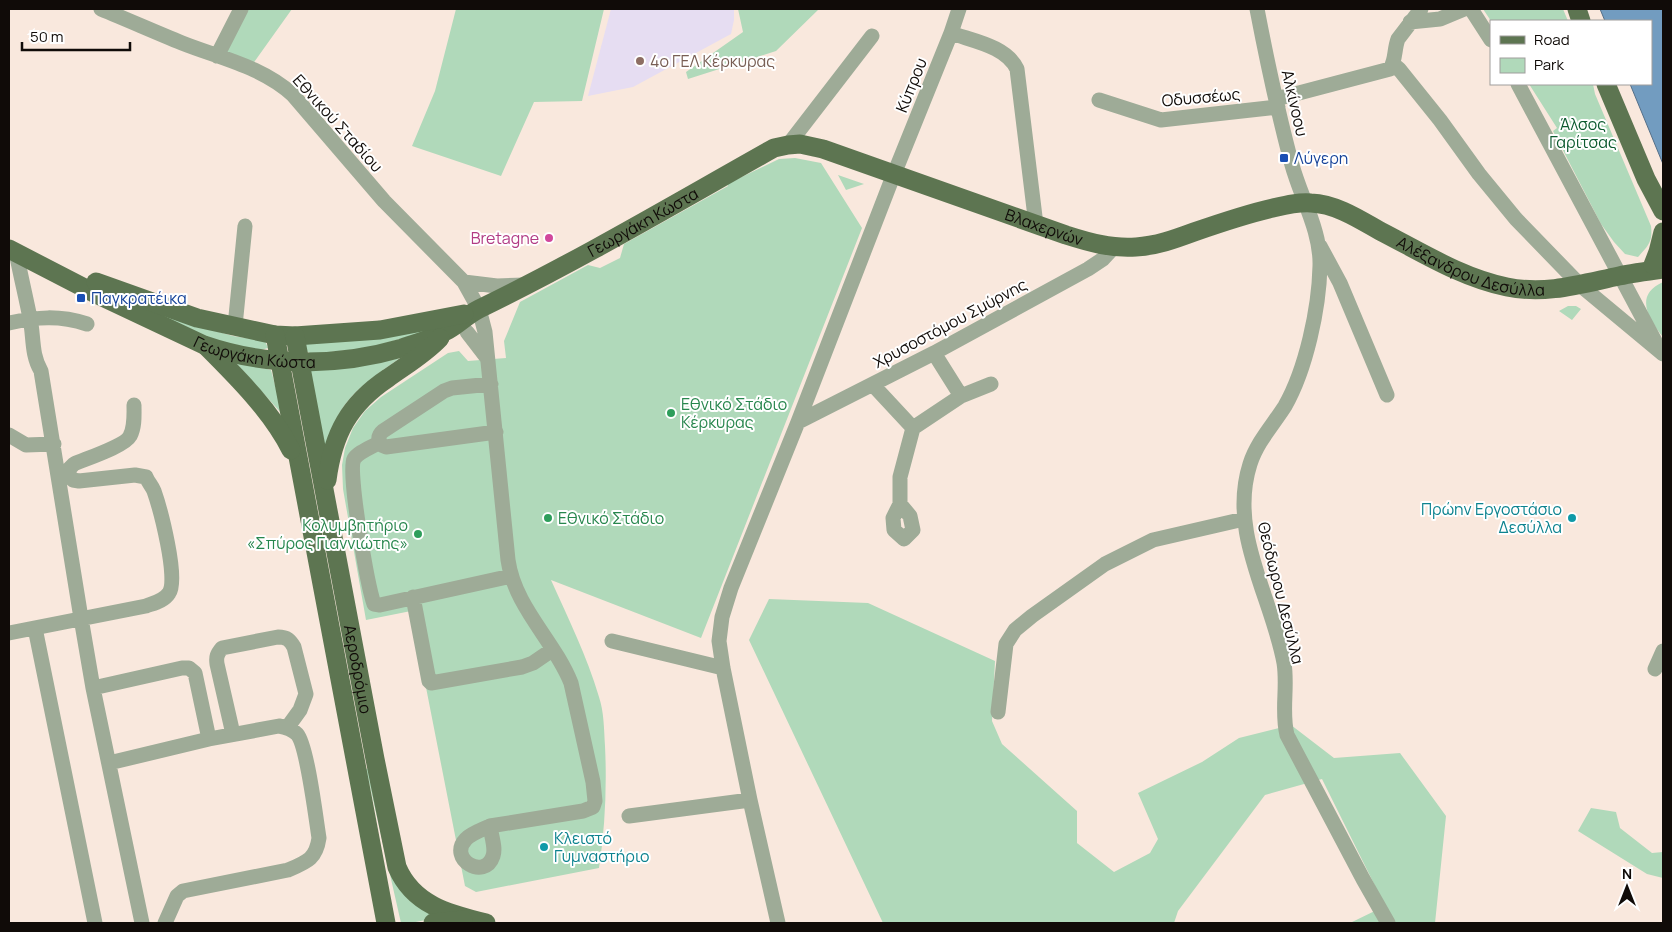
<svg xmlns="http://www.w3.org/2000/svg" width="1672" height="932" font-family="Manrope,sans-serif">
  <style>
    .education { fill: #e6ddf2 }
    .green { fill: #b0d9ba }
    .water { fill: #729cc0; stroke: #557089 }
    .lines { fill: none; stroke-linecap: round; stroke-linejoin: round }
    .minor { stroke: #9eab97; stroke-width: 15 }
    .major { stroke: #5d7551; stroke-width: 19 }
    .education-dot { fill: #8d6e63; stroke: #fff; stroke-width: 2 }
    .transit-dot { fill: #1a4fb4; stroke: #fff; stroke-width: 2 }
    .hotel-dot { fill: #d1479c; stroke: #fff; stroke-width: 2 }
    .leisure-dot { fill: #2e9e5b; stroke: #fff; stroke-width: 2 }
    .culture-dot { fill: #0f9aa8; stroke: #fff; stroke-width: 2 }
    .labels { text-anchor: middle; stroke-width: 4; stroke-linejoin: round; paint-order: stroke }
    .education-label { font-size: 16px; fill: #785e54; stroke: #fff; text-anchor: start }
    .street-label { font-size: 16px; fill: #100b08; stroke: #fff }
    .park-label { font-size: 16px; fill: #0c5a2f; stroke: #fff }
    .transit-label { font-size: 16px; fill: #164399; stroke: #fff; text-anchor: start }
    .hotel-label { font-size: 16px; fill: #b23c85; stroke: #fff; text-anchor: end }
    .leisure-label { font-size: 16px; fill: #27864d; stroke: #fff; text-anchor: start }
    .culture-label { font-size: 16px; fill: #0d838f; stroke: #fff; text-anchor: end }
  </style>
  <rect width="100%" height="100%" fill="#f9e8dd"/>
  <path class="education" d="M611 9H734V20L731 34 633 87 588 96Z"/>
  <path class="green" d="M247 9H292L252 65 222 54Z
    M456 9H604L582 101 534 102 501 176 412 146 435 91Z
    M738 9H819L776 51 688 79 686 72 743 32Z
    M1483 9H1563L1568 21H1491Z
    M1529 84H1593L1595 94 1651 226C1653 242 1648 246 1638 257L1625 254 1614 242 1601 224 1553 131 1557 128Z
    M795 158 821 163 862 228 701 638 551 580C568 618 587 656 599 697 604 712 604 729 605 746 607 787 605 828 599 868L476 892 465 886 411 611 366 620 343 489 342 465 345 448 353 428 365 411 381 397 448 353 459 351 468 361 506 358 504 341 520 302 588 265 600 268 620 258 624 244 728 186 727 184 779 159Z
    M838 175 864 184 846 190Z
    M1663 282V337C1648 318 1634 295 1663 282Z
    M123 295 209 329 233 336 265 341 268 348C260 351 253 348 245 347 201 340 161 316 123 295Z
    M1568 306H1576L1581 309 1572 320 1559 311Z
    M432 330 368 348 312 354 306 351V343Z
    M400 358C378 374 353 389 339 414 333 424 330 436 326 447H322L310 370 377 363Z
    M235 362 271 370 283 415Z
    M769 599 868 603 995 661 992 721 1002 744 1077 811V843L1114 872 1150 853 1158 839 1138 793 1202 762 1239 738 1291 725 1334 758 1400 753 1446 816 1435 923H1350L1385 906 1322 779 1265 795 1178 911 1174 923H883L749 640Z
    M372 768 399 879 445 916 411 923H401L366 769Z
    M1591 808 1616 812 1620 828 1652 853 1663 852V878L1647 874 1578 831Z"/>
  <path class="water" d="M1600 9H1663V164L1630 84H1651V21H1605Z"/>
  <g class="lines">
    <path class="minor" d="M101 9C128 20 155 32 182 43 220 58 263 67 293 95L384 201 464 282 479 309 485 332 508 560C515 608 554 640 571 683L593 782 595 801 593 807 583 811 490 826
      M1257 9C1267 61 1278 113 1292 165 1301 198 1321 231 1320 266 1319 309 1306 369 1285 406 1273 425 1257 442 1250 464 1228 533 1272 597 1284 663 1288 687 1281 712 1287 735L1363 879 1388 923
      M1471 9 1491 40
      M1410 22 1440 19 1464 9
      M951 33C973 41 1006 46 1017 69L1036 225
      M217 56 241 9
      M1393 64 1399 69 1440 120 1479 174 1516 219 1580 285 1663 354
      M1518 84 1656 343
      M1276 99 1390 69C1396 60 1394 49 1398 39L1421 9
      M1099 100 1161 120 1278 107
      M788 145 872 36
      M1320 246 1340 283 1387 395
      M13 252 17 257C21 277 26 298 30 318 34 337 31 354 41 371L81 618 93 688 142 923
      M464 282 497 286 524 285
      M9 323C37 317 59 315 87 324
      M235 326 245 226
      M467 332 487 358
      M934 353 961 396
      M491 384 452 388 444 391 383 431C377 436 377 444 386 447L496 432
      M873 385 913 428
      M798 422 934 353 1088 269 1103 259 1114 247
      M9 435 26 445 54 444
      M380 442C372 447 358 452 354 459 347 471 368 587 374 604L380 605 511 576
      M900 504 910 516 913 530 904 539 894 530 893 518 900 504V477L913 428 961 396 991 384
      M413 597 429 681 431 683 522 667 533 663 552 650
      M35 628 95 923
      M9 633 146 606C154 603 164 601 169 593 179 579 160 508 154 491 152 486 148 482 146 477L135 475 79 481 73 480 69 475V469L74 464C85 459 125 446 130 436 135 427 134 414 134 405
      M612 641 723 668
      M1655 669 1663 651
      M93 688 182 668H189L195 673 209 739
      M998 712 1006 644 1015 630 1032 616 1105 564 1153 540 1244 519
      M233 734 217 664C216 657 217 654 222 648L278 637C287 637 290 640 294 647L306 694 300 710 287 728
      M109 763 209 739 279 726C285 727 292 729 297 734 307 745 316 819 319 838 316 859 307 862 288 870L183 891 177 896 165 923
      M629 816 750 800
      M490 826C491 835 496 848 493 856 485 881 447 859 466 839 472 833 482 830 490 826Z
      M778 923 750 800 723 668 719 641 722 617 731 588 798 422 890 184 951 33 959 9"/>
    <g class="major">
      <path d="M1577 9 1581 21"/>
      <path d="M1606 84 1646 179 1663 211"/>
      <path id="s1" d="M9 249 98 295 204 345C268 367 337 367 402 348 417 343 434 338 448 330 459 324 467 315 479 309 580 260 676 203 774 148L788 145 800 144 823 149 1066 235C1088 242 1112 249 1136 247 1156 246 1175 239 1194 232 1220 223 1246 214 1273 208 1286 205 1298 202 1311 203 1336 204 1359 219 1380 231 1421 252 1462 278 1507 287 1546 295 1581 284 1619 276 1633 273 1648 271 1663 269"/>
      <path d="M1653 265 1658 252 1663 232"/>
      <path d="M96 282 197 318 275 335 295 336 380 330 464 314"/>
      <path d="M275 335 386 923"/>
      <path id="s2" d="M295 336 375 759 397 867C413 905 449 914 486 923"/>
      <path d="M207 347C237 377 272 412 291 450"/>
      <path d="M327 480C333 434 349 404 388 378 406 365 425 354 440 338"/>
      <path d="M433 923 463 920"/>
    </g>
  </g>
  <circle class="education-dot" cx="640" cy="61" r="5"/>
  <g class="transit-dot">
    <rect x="1279" y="153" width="10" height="10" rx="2.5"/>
    <rect x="76" y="293" width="10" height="10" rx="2.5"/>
  </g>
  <circle class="hotel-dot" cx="549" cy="238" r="5"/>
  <g class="leisure-dot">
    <circle cx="671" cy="413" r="5"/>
    <circle cx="548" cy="518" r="5"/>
    <circle cx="418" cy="534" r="5"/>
  </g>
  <g class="culture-dot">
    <circle cx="1572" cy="518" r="5"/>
    <circle cx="544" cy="847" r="5"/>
  </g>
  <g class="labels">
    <g class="education-label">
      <text x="650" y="67">4ο ΓΕΛ Κέρκυρας</text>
    </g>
    <g class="street-label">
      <text transform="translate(911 85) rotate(-68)" y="6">Κύπρου</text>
      <text transform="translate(1201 97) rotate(-5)" y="6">Οδυσσέως</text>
      <text transform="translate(1295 103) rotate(77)" y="6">Αλκίνοου</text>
      <text transform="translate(338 123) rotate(48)" y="6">Εθνικού Σταδίου</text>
      <text dy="6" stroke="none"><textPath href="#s1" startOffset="691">Γεωργάκη Κώστα</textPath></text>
      <text dy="6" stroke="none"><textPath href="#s1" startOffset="1126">Βλαχερνών</textPath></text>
      <text dy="6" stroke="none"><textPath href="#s1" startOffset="1576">Αλέξανδρου Δεσύλλα</textPath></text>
      <text transform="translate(950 323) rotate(-28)" y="6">Χρυσοστόμου Σμύρνης</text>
      <text dy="6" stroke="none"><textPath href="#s1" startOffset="269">Γεωργάκη Κώστα</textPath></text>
      <text transform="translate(1281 593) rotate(76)" y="6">Θεόδωρου Δεσύλλα</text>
      <text dy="6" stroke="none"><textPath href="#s2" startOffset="339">Αεροδρόμιο</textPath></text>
    </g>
    <g class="park-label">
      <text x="1583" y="130">Άλσος<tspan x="1583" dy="18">Γαρίτσας</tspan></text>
    </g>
    <g class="transit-label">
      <text x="1294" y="164">Λύγερη</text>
      <text x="91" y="304">Παγκρατέικα</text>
    </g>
    <g class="hotel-label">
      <text x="539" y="244">Bretagne</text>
    </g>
    <g class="leisure-label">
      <text x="681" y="410">Εθνικό Στάδιο<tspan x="681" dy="18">Κέρκυρας</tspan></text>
      <text x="558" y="524">Εθνικό Στάδιο</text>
      <text x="408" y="531" text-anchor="end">Κολυμβητήριο<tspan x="408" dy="18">«Σπύρος Γιαννιώτης»</tspan></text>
    </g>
    <g class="culture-label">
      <text x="1562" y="515">Πρώην Εργοστάσιο<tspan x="1562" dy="18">Δεσύλλα</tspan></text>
      <text x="554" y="844" text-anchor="start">Κλειστό<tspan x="554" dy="18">Γυμναστήριο</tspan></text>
    </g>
  </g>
  <rect width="1672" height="932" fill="none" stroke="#100b08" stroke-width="20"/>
  <rect x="1490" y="20" width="162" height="65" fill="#ffffff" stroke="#9f9d9c"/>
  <rect x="1500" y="36" width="25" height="8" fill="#5d7551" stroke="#9f9d9c"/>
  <text x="1534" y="45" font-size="15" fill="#100b08">Road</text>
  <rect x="1500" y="58" width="25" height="15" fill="#b0d9ba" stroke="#9f9d9c"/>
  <text x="1534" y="70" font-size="15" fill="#100b08">Park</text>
  <g transform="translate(1627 887)" stroke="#ffffff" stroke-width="4" paint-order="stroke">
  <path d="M0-4L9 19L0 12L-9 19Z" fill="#100b08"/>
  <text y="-8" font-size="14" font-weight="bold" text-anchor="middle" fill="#100b08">N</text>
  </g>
  <path d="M22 42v8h108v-8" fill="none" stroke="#100b08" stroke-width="2.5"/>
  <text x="30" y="42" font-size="15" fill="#100b08" stroke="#ffffff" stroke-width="4" paint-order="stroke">50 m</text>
</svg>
